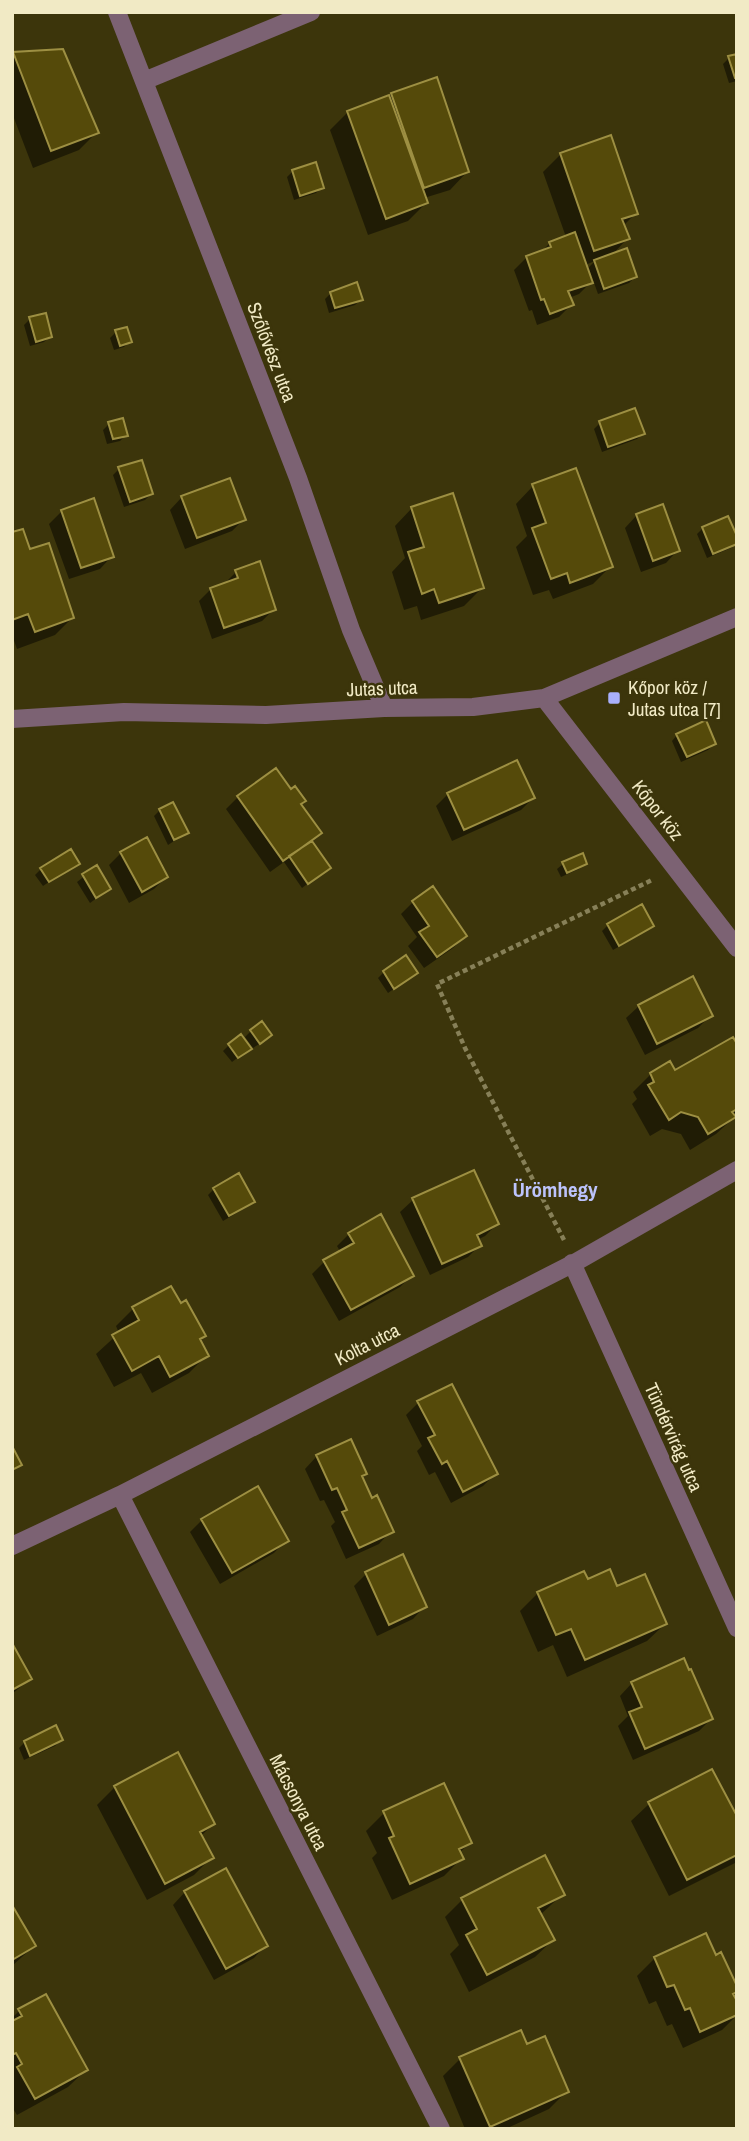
<svg xmlns="http://www.w3.org/2000/svg" width="749" height="2141" font-family="'Archivo Narrow',sans-serif">
  <style>
    .shadow { fill: #0007; fill-rule: evenodd }
    .building { fill: #554a0a; stroke: #9d8f42; stroke-width: 2 }
    .lines { fill: none; stroke-linecap: round; stroke-linejoin: round }
    .path { stroke: #878058; stroke-width: 4.5; stroke-dasharray: 5 3.5; stroke-linecap: butt }
    .minor { stroke: #7c6273; stroke-width: 18 }
    .poi-dot { fill: #a9b0fc; stroke: #3c350b; stroke-width: 2.5 }
    .labels { text-anchor: middle; stroke-width: 5; stroke-linejoin: round; paint-order: stroke }
    .street-label { font-size: 19px; fill: #f1eac5; stroke: #3c350b }
    .poi-label { font-size: 19px; fill: #f1eac5; stroke: #3c350b; text-anchor: start }
    .neighbourhood-label { font-size: 21px; font-weight: bold; fill: #bcc3fc; stroke: #3c350b }
  </style>
  <rect width="100%" height="100%" fill="#3c350b"/>
  <path class="shadow" d="M14 54 97 132 79 150 33 168 12 113Z
    M737 55V81L729 83 723 64 729 58Z
    M392 94 467 172 450 190 424 198 426 203 408 221 368 235 330 130 348 112Z
    M561 154 636 213 623 226 628 238 611 256 635 277 629 283 598 294 593 280 579 294 569 298 571 305 559 317 537 325 532 310 529 311 514 270 527 257 541 252 550 243 566 237 543 172ZM595 261 586 270 585 265Z
    M293 171 322 187 316 193 294 200 287 177Z
    M331 293 361 299 355 305 329 313 325 299Z
    M30 319 50 336 44 342 30 346 24 325Z
    M116 332 130 341 124 347 114 350 110 338Z
    M600 423 643 434 637 439 602 452 594 429Z
    M109 424 126 435 120 441 107 444 103 430Z
    M119 469 151 494 145 500 124 507 113 475Z
    M533 486 611 566 593 584 553 599 549 590 533 595 516 547 527 536 516 504Z
    M182 497 244 519 232 531 185 549 170 510Z
    M412 508 482 588 464 606 421 620 417 606 404 610 392 572 405 558 395 526Z
    M62 511 112 556 100 569 69 579 49 524Z
    M637 515 678 550 666 563 641 572 625 528Z
    M703 528 737 543 731 548 707 558 697 534Z
    M12 534 29 552 72 618 55 635 17 649 12 635Z
    M236 572 274 609 262 621 212 639 199 601 211 589 224 584Z
    M677 735 714 744 708 750 681 762 672 741Z
    M275 770 320 833 311 842 328 868 302 888 284 862 270 872 226 809 238 797Z
    M448 794 533 798 521 810 452 841 436 806Z
    M160 810 186 833 168 845 154 816Z
    M121 853 166 877 154 889 129 903 109 865Z
    M77 863 43 886 35 875 41 869Z
    M585 863 579 869 561 877 557 869 563 864Z
    M96 867 109 889 90 903 77 882Z
    M413 902 465 936 453 948 424 968 408 946 417 937 401 914Z
    M608 925H652L646 931 613 950 602 931Z
    M384 972 416 973 388 993 378 978Z
    M639 1006 711 1015 698 1028 645 1055 626 1018Z
    M251 1031 264 1041 253 1048 245 1037Z
    M229 1045 249 1049 232 1062 223 1051Z
    M737 1048V1115L716 1134 690 1150 681 1134 662 1129 650 1136 632 1104 637 1099 633 1092 651 1074 675 1072Z
    M473 1172 497 1224 485 1236 477 1240 480 1245 468 1257 430 1275 400 1212 413 1200Z
    M214 1189 253 1201 247 1207 223 1221 208 1195Z
    M349 1234 412 1275 400 1287 339 1321 312 1274 324 1262 341 1253 337 1246Z
    M133 1309 198 1340 207 1355 189 1373 152 1393 141 1373 114 1387 96 1354 119 1333 116 1326Z
    M418 1403 495 1474 483 1486 451 1503 435 1472 429 1475 417 1451 422 1446 406 1415Z
    M317 1456 365 1473 361 1477 371 1501 391 1531 379 1544 346 1559 331 1526 335 1522 324 1500 320 1501 305 1469Z
    M202 1520 286 1540 274 1553 220 1584 190 1532Z
    M366 1574 425 1606 413 1619 377 1636 354 1586Z
    M587 1581 616 1589 665 1624 647 1641 567 1677 553 1645 538 1652 520 1611 538 1593Z
    M12 1647 30 1679 12 1694Z
    M632 1683 711 1719 699 1731 633 1760 618 1726 628 1716 620 1696Z
    M61 1740 55 1746 24 1760 19 1748 25 1742Z
    M115 1787 213 1824 201 1836 212 1857 194 1875 147 1900 97 1805Z
    M649 1804 737 1818V1862L669 1896 631 1821Z
    M384 1813 470 1843 459 1853 462 1858 444 1876 392 1900 372 1858 377 1853 366 1831Z
    M185 1892 266 1945 254 1958 214 1980 173 1905Z
    M563 1894 540 1915 553 1940 535 1957 469 1992 450 1954 459 1945 445 1917 462 1900Z
    M12 1908 34 1946 12 1966Z
    M715 1957 737 1991 732 1995 737 2005V2015L722 2030 683 2048 672 2024 667 2026 656 2001 649 2004 637 1976 655 1958Z
    M19 2011 86 2070 68 2087 17 2115 12 2107V2018Z
    M526 2046 567 2091 549 2109 505 2129H465L443 2076 460 2059Z"/>
  <path class="building" d="M63 49 99 133 51 151 13 52Z
    M737 54V78H735L728 56Z
    M437 77 469 172 424 188 391 93Z
    M389 95 428 203 386 219 347 111Z
    M611 135 638 214 622 219 630 239 594 251 560 153Z
    M316 162 324 188 300 196 292 170Z
    M575 232 593 283 568 291 574 305 550 314 544 299 541 300 526 256 551 247 549 242Z
    M627 248 637 277 604 289 594 260Z
    M357 282 363 300 335 308 330 292Z
    M46 313 52 337 36 342 29 317Z
    M127 327 132 342 120 346 115 330Z
    M635 408 645 434 608 447 599 421Z
    M123 418 128 436 113 439 108 422Z
    M142 460 153 494 130 502 118 467Z
    M576 468 613 567 570 583 567 573 551 579 532 528 546 523 532 484Z
    M230 478 246 520 197 538 181 496Z
    M453 493 484 588 439 603 434 589 422 594 408 552 424 547 411 507Z
    M94 498 114 557 81 568 61 510Z
    M663 504 680 551 653 561 636 514Z
    M728 516 737 536V544L713 554 702 527Z
    M23 529 30 549 49 543 74 618 35 632 28 614 12 620V532Z
    M260 561 276 610 224 628 210 588 238 578 235 570Z
    M706 720 716 744 687 757 676 734Z
    M517 760 535 798 464 830 447 793Z
    M276 768 291 789 295 786 306 801 301 804 322 833 283 861 237 796Z
    M173 802 189 833 174 840 159 809Z
    M147 837 168 877 142 892 120 852Z
    M312 841 331 868 308 884 289 856Z
    M71 849 80 864 49 882 40 868Z
    M583 853 587 864 567 873 562 862Z
    M97 865 111 889 96 898 82 874Z
    M433 886 467 936 437 957 419 932 429 926 412 901Z
    M642 904 654 926 619 946 607 924Z
    M406 955 418 973 394 989 383 971Z
    M693 976 713 1016 657 1044 638 1005Z
    M262 1021 272 1035 260 1044 250 1030Z
    M241 1034 252 1049 238 1058 228 1044Z
    M733 1037 737 1044V1109L732 1112 736 1117 708 1134 698 1117 681 1112 669 1120 648 1085 654 1082 650 1073 670 1061 675 1070Z
    M474 1170 499 1224 477 1235 482 1246 442 1264 412 1198Z
    M239 1173 255 1202 229 1216 213 1188Z
    M381 1214 414 1276 351 1310 323 1260 354 1243 348 1233Z
    M171 1286 181 1303 186 1300 206 1336 200 1339 209 1356 170 1377 159 1356 132 1371 112 1335 139 1320 132 1307Z
    M452 1384 498 1474 463 1492 447 1461 442 1464 428 1438 435 1435 417 1401Z
    M351 1439 367 1474 362 1476 372 1498 377 1495 394 1532 359 1548 342 1512 347 1510 337 1488 332 1490 316 1455Z
    M12 1446 22 1465 12 1470Z
    M258 1486 289 1541 232 1573 201 1519Z
    M403 1554 427 1607 389 1625 365 1572Z
    M610 1569 617 1586 645 1574 667 1624 585 1660 571 1629 556 1635 537 1592 584 1571 588 1579Z
    M12 1643 32 1679 12 1690Z
    M684 1658 689 1670 691 1669 713 1719 645 1749 629 1712 642 1707 631 1682Z
    M56 1725 63 1740 30 1756 24 1741Z
    M178 1752 215 1824 200 1832 214 1858 165 1884 114 1786Z
    M712 1769 737 1816V1855L687 1880 648 1802Z
    M444 1783 472 1843 459 1849 464 1859 410 1884 389 1838 394 1836 383 1811Z
    M545 1855 565 1895 538 1908 555 1940 487 1975 466 1935 477 1929 461 1898Z
    M226 1868 268 1946 226 1969 184 1891Z
    M12 1905 36 1946 12 1960Z
    M706 1933 716 1955 721 1952 737 1986V1992L733 1994 737 2001V2015L700 2032 690 2008 685 2010 674 1985 667 1987 654 1957Z
    M46 1994 88 2070 35 2099 17 2067 22 2064 16 2053 12 2055V2021L22 2016 18 2009Z
    M521 2030 527 2044 545 2036 569 2092 490 2127 459 2057Z"/>
  <g class="lines">
    <path class="path" d="M564 1240 465 1048 437 984 654 879"/>
    <path class="minor" d="M117 12 298 478 351 630 384 708
      M144 81 311 12
      M544 698 737 948
      M12 719 124 712 266 715 384 708 473 707 544 698 737 617
      M572 1263 737 1628
      M120 1495 441 2129
      M12 1546 120 1495 576 1262 737 1170"/>
  </g>
  <rect class="poi-dot" x="607" y="691" width="14" height="14" rx="3.5"/>
  <g class="labels">
    <g class="street-label">
      <text transform="translate(272 352) rotate(69)" y="7">Szőlővész utca</text>
      <text transform="translate(382 688) rotate(-2)" y="7">Jutas utca</text>
      <text transform="translate(658 810) rotate(52)" y="7">Kőpor köz</text>
      <text transform="translate(367 1344) rotate(-27)" y="7">Kolta utca</text>
      <text transform="translate(674 1437) rotate(66)" y="7">Tündérvirág utca</text>
      <text transform="translate(299 1802) rotate(63)" y="7">Mácsonya utca</text>
    </g>
    <g class="poi-label">
      <text x="628" y="694">Kőpor köz /<tspan x="628" dy="22">Jutas utca [7]</tspan></text>
    </g>
    <g class="neighbourhood-label">
      <text x="555" y="1197">Ürömhegy</text>
    </g>
  </g>
  <rect width="749" height="2141" fill="none" stroke="#f1eac5" stroke-width="28"/>
</svg>
